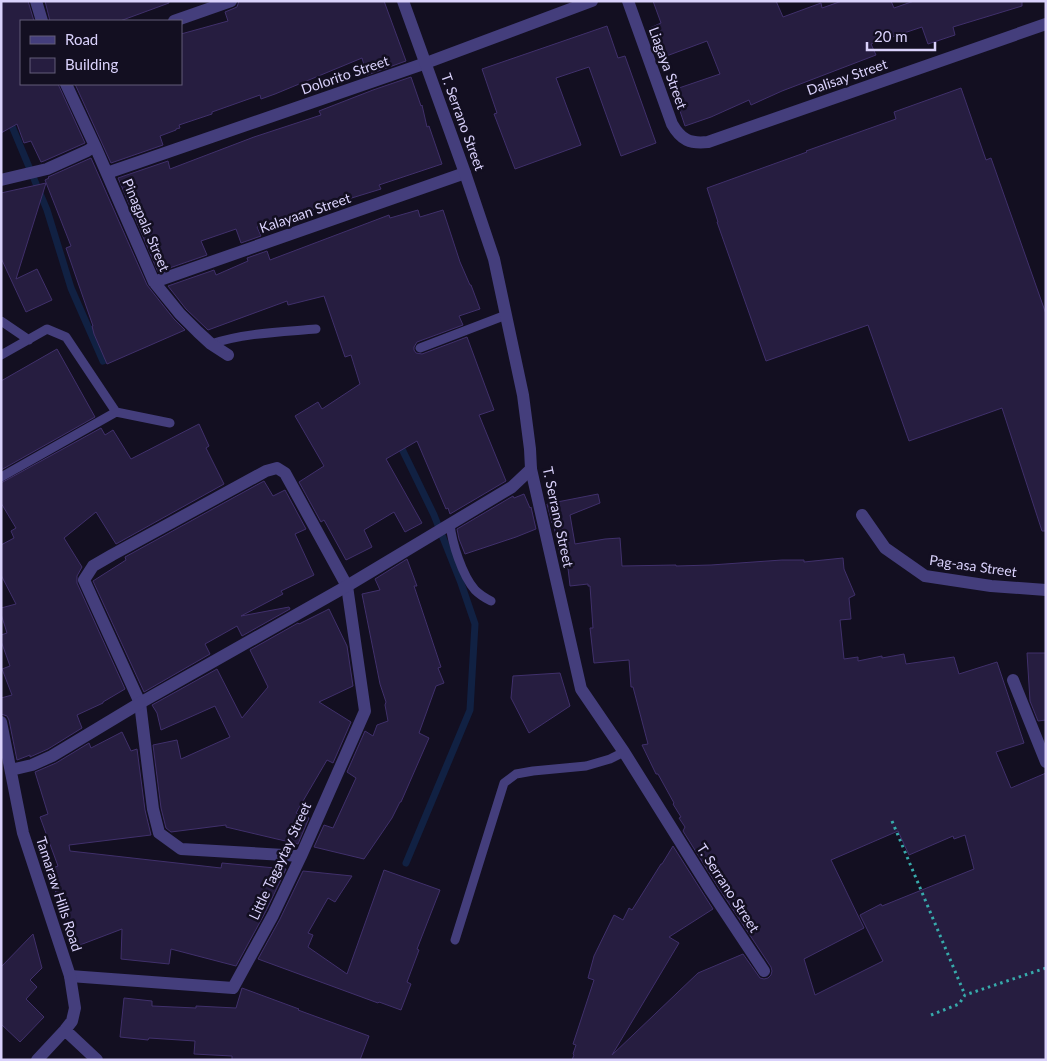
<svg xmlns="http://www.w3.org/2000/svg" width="1047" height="1061" font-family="Lato,sans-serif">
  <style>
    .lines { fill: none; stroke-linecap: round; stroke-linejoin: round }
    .stream { stroke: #112143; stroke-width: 7 }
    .building { fill: #261d40; stroke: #40306b; fill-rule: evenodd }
    .path { stroke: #37aaab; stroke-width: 3; stroke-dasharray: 2.5 4; stroke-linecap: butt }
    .service { stroke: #443e7c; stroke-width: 9 }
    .minor { stroke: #443e7c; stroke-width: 12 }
    .tertiary { stroke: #443e7c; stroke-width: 12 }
    .labels { text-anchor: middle; stroke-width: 5; stroke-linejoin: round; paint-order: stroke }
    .street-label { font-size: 14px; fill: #dad2fc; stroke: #130f21 }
  </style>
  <rect width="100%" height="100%" fill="#130f21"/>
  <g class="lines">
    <path class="stream" d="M9 119 47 210 71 288 103 361
      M402 449 434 515 461 583 475 624 470 710 406 863"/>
  </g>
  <path class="building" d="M1 1H28L34 21H21V84H58L85 143 44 161 41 162 31 141 24 143 17 124 1 133Z
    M45 1H169V3L120 21H50Z
    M239 1H384L406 61 367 75 362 58 275 94 261 99 260 95 212 112V114L179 125 180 128 176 129V130L160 136 163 145 111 163 75 84H181V34L228 21 225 12 237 7Z
    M653 1H776L783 17 821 3 822 8 842 1H891L894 8 914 1H1022V6L953 27 955 35 928 44 922 27 871 44 876 55 782 91 751 105 749 100 711 117 685 126 673 90 720 74 707 41 661 58 650 28 661 23Z
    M607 26 618 58 625 56 656 143 621 156 589 67 556 78 581 145 515 169 494 114 497 113 482 69Z
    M411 77 421 106 422 105 427 127 429 126 442 164 379 185 381 189 257 227 261 236 241 243 236 229 201 241 207 255 158 272 118 178 168 161 170 169 254 137 321 115 319 111 373 90Z
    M961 88 986 160 991 158 1046 314V531H1042L1002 408 909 441 868 325 766 361 717 222H718L707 188 807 152 806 151 896 119 894 112Z
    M91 158 147 285 174 319 185 330 107 364 94 334 92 326H93L66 248 71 246 45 180 49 178 48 177Z
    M46 183 16 279 37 269 52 300 26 312 1 258V193Z
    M418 210 420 217 443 210 460 262 470 285H471L480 309 459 316 463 325 417 342 414 347V350L416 353 422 354 467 337 494 410 479 415 506 481 450 514 448 508 446 509 417 441 386 459 422 523 405 532 394 512 364 530 372 547 346 560 324 520 321 522 299 482 324 466 295 416 318 402 322 409 360 384 351 355 345 357 324 296 288 305 287 301 208 330 186 309 168 286 214 270 216 275 248 261 247 258 267 251 270 260 389 215 390 218Z
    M57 349 95 417 1 470V381Z
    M199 424 209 446 206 448 224 484 116 544 96 512 64 538 82 567 77 576V583L125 689 103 702V703L77 715 82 728 48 749 30 757V755L17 760 9 720 7 716 1 714V698L12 695 2 669 10 666 1 641V635L7 633 1 614V608L16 604 1 575V545L14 538 11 531 16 528 1 503V483L101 428 105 435 113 430 131 459Z
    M264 481 273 496 285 490 306 529 295 534 314 575 281 591 283 594 241 616 289 607 290 609 242 636 237 626 205 644 210 654 144 692 93 581 126 560 125 557Z
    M524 494 530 508 531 507 536 529 516 537 465 554 459 539 457 529 513 496 514 498Z
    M598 494 600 503 570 515 575 544 605 539 620 538 622 566 676 565V566L711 565 782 560H804V562L843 558 844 569 855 595 849 598 851 619 840 620 844 659 858 657V661L882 656V658L904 654 906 664 954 657 959 674 997 662 1024 743 996 752 1011 788 1046 773V1060H572L574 1055 573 1054 576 1045 573 1044 594 980 588 978 594 956 614 915 623 920 629 908 632 910 661 864H662L673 846 713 909 669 937 679 943 612 1055 698 973 743 954 760 978 764 979 768 978 771 975 772 971 771 967 718 887 683 831 685 827 679 818 681 817 673 804 674 803 658 774H656L642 745 648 744 633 687H631L629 660 594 663 590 628H593L590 586H588V584L570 586 566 550H559L553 522 552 523 547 504ZM898 831 909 855 953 836 954 839 965 835 974 869 882 906 881 904 860 915 883 961 815 995 804 959 864 928 831 860Z
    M407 559 417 586H414L441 667 438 668 444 683 436 686 419 733 429 738 401 802H400L392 818 364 859 314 847 324 825 333 828 356 778 347 772 365 731 373 736 377 725 388 721 385 705 386 702 380 684 362 594 380 590 375 579Z
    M329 609 347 646 353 686 319 702 351 722 333 763 327 760 296 813 309 818 298 844 226 827V825L171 832 166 828 161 808 153 745 177 740 181 759 230 737 215 706 161 730 157 713 152 705 217 669 242 718 268 687 250 650 298 623 299 624Z
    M1027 653H1046V720L1038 721 1030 701Z
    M560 673 570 706 529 733 511 698 513 676Z
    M122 732 131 751 137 749 145 810 151 835 69 845 70 851 221 868 222 863 286 869 266 911 236 966 171 949 169 964 121 959 122 929 72 948 64 927 68 926 48 870 58 866 40 817 48 814 35 772 56 763 89 743 91 748Z
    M384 870 440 890 417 949 419 950 407 982 411 984 401 1010 379 1002 378 1003 258 959 280 919 303 871 352 876 335 902 328 898 308 933 313 935 308 947 347 974Z
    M33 934 42 968 30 980 37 987 26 999 44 1017 20 1042 1 1024V967Z
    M242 988 299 1009 298 1010 369 1036 360 1060H232V1056L194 1054 195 1041 149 1038 148 1040 120 1037 124 998 152 1001V1006L196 1008V1006L236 1008Z"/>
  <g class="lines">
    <path class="path" d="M892 821 965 995
      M931 1015 959 1004 965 995 1046 968"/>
    <path class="service" d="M1 321 29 340
      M211 344C244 333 281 332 316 329
      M420 348 506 315
      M1 355 47 329 66 337 116 412 170 423
      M1 477 116 412
      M450 524C452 543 462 575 475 590 479 594 485 598 491 601
      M455 940 504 783 516 774 533 771 586 766 610 759 624 752"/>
    <path class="minor" d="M36 1 42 21
      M628 1 672 124C681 140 690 144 708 142L1046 24
      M174 21 231 1
      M66 84 95 146 154 282 180 314 198 332 211 344 228 355
      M107 173 426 63 592 1
      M1 180 47 169 87 151 95 146
      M154 282 465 173
      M531 469 581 689 624 752 711 891 764 971
      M862 515 885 548 925 576 991 586 1046 590
      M1013 680 1046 762
      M70 976 233 988 273 915 301 856 365 711 347 586 285 473 277 468 266 471 112 555 93 566 84 580 140 703 153 809 159 833 181 849 301 856"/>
    <path class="tertiary" d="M1 722 23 833 70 976 75 1008 72 1021 65 1030 37 1060
      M11 770 32 765 52 756 140 703 347 586 512 487 531 469 530 449 523 395 494 259 465 173 403 1
      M65 1030 97 1060"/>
  </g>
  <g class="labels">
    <g class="street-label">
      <text transform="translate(668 68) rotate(70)" y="5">Liagaya Street</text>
      <text transform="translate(345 75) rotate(-19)" y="5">Dolorito Street</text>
      <text transform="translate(847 77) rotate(-19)" y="5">Dalisay Street</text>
      <text transform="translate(463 122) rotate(70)" y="5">T. Serrano Street</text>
      <text transform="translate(305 213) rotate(-19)" y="5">Kalayaan Street</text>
      <text transform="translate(146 225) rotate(67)" y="5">Pinagpala Street</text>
      <text transform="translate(558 517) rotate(78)" y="5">T. Serrano Street</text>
      <text transform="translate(973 566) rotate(8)" y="5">Pag-asa Street</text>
      <text transform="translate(280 861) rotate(-65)" y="5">Little Tagaytay Street</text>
      <text transform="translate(728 888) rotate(57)" y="5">T. Serrano Street</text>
      <text transform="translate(59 894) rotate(72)" y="5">Tamaraw Hills Road</text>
    </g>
  </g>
  <rect width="1047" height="1061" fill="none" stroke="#dad2fc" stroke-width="5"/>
  <rect x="20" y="20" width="162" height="65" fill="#130f21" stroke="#635d79"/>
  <rect x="30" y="36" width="25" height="8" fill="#443e7c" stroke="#635d79"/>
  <text x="65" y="45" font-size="15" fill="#dad2fc">Road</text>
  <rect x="30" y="58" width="25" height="15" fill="#261d40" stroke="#635d79"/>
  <text x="65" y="70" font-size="15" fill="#dad2fc">Building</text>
  <path d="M867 42v8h68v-8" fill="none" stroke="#dad2fc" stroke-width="2.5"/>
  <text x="874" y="42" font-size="15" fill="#dad2fc" stroke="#130f21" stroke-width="4" paint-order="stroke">20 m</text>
</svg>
